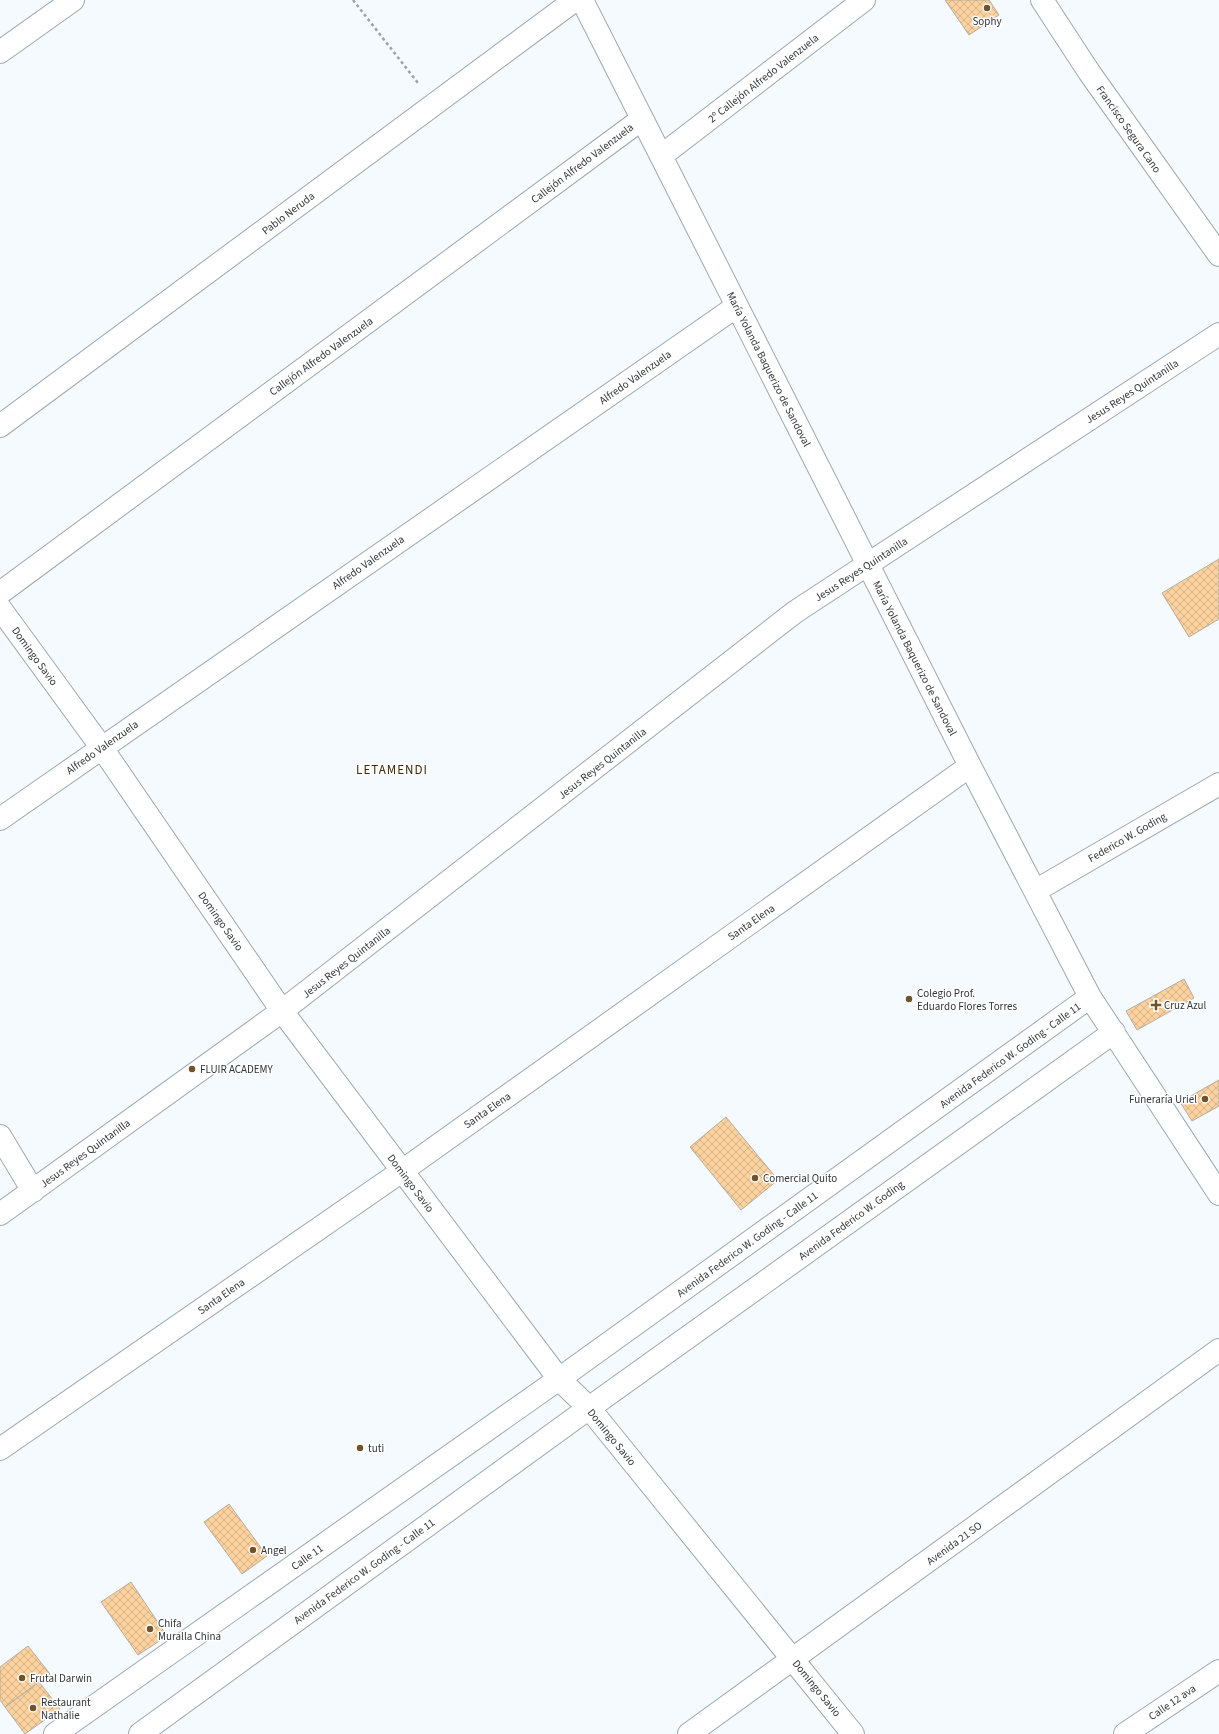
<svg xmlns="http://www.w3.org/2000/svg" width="1219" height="1734" font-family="'Source Sans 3',sans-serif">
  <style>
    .building { fill: url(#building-cross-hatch); stroke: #b6ada2 }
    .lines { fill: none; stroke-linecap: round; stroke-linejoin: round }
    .minor-casing { stroke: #9ca8b1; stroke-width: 24 }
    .path { stroke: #9da2a6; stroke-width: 2.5; stroke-dasharray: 3 3; stroke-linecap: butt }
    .minor { stroke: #fff; stroke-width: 22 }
    .poi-dot { fill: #725329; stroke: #fff; stroke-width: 1.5 }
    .labels { text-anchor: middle; stroke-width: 3; stroke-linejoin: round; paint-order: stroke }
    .poi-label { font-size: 11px; fill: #303539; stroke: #fff; text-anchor: start }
    .street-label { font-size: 11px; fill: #303539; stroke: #fff }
    .quarter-label { font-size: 13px; letter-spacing: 1px; fill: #422a06; stroke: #fff }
  </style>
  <defs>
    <pattern id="building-cross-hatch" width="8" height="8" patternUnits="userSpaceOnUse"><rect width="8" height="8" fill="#fbd19e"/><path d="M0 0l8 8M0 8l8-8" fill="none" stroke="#d7b489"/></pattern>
  </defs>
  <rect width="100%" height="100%" fill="#f5fafe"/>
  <path class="building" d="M945 0H989L999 15 969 35Z
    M1219 559V619L1189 637 1162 593Z
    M1184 979 1194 998 1137 1030 1126 1011Z
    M1219 1080V1106L1192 1121 1180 1102Z
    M726 1117 778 1180 741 1210 690 1147Z
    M229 1504 267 1556 242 1574 204 1522Z
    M131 1582 167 1636 138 1655 101 1602Z
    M28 1646 50 1674 5 1707 0 1700V1667Z
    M39 1682 60 1709 25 1734 5 1707Z"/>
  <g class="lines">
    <g class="minor-casing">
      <path id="minor" d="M582 0 970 766 1090 997 1219 1194
        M1042 0 1089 72 1219 255
        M0 52 73 0
        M661 156 864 0
        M0 426 575 0
        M0 593 642 119
        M0 608 102 748 282 1011 559 1379 589 1408 853 1734
        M0 819 737 306
        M1035 891 1219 784
        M0 1136 33 1191
        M0 1214 282 1011 795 612 1219 334
        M0 1449 402 1171 970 766
        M55 1734 559 1379 1090 997
        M140 1734 589 1408 1114 1032
        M689 1734 1219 1350
        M1125 1734 1219 1671"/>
    </g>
    <path class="path" d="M353 0 418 83"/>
    <use href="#minor" class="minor"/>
  </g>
  <g class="poi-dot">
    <circle cx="987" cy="8" r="4"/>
    <circle cx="909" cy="999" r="4"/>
    <path d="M1154 999h4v4h4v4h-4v4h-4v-4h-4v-4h4z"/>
    <circle cx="192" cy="1069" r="4"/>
    <circle cx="1205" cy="1099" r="4"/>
    <circle cx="755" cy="1178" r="4"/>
    <circle cx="360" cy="1448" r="4"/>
    <circle cx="253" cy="1550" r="4"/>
    <circle cx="150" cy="1629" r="4"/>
    <circle cx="22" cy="1678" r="4"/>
    <circle cx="33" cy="1708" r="4"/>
  </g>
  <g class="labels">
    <g class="poi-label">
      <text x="987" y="25" text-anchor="middle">Sophy</text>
      <text x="917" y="997">Colegio Prof.<tspan x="917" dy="13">Eduardo Flores Torres</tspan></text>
      <text x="1164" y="1009">Cruz Azul</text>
      <text x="200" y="1073">FLUIR ACADEMY</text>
      <text x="1197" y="1103" text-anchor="end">Funeraría Uriel</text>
      <text x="763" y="1182">Comercial Quito</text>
      <text x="368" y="1452">tuti</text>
      <text x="261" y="1554">Angel</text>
      <text x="158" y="1627">Chifa<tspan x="158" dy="13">Muralla China</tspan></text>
      <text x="30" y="1682">Frutal Darwin</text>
      <text x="41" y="1706">Restaurant<tspan x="41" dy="13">Nathalie</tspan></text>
    </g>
    <g class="street-label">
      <text transform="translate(763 78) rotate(-38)" y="4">2º Callejón Alfredo Valenzuela</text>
      <text transform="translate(1129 129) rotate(55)" y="4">Francisco Segura Cano</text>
      <text transform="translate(582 163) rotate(-37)" y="4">Callejón Alfredo Valenzuela</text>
      <text transform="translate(288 213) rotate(-37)" y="4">Pablo Neruda</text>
      <text transform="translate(321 356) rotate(-36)" y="4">Callejón Alfredo Valenzuela</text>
      <text transform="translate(769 369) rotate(63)" y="4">María Yolanda Baquerizo de Sandoval</text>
      <text transform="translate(635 377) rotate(-35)" y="4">Alfredo Valenzuela</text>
      <text transform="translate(1132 391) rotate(-33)" y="4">Jesus Reyes Quintanilla</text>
      <text transform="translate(368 562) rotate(-35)" y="4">Alfredo Valenzuela</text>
      <text transform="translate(861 569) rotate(-33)" y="4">Jesus Reyes Quintanilla</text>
      <text transform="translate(35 656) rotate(54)" y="4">Domingo Savio</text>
      <text transform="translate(915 658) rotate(63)" y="4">María Yolanda Baquerizo de Sandoval</text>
      <text transform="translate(102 747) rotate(-35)" y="4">Alfredo Valenzuela</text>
      <text transform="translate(602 763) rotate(-38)" y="4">Jesus Reyes Quintanilla</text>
      <text transform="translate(1127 837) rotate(-30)" y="4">Federico W. Goding</text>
      <text transform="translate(221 921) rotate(55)" y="4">Domingo Savio</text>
      <text transform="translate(751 922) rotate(-35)" y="4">Santa Elena</text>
      <text transform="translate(346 962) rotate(-38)" y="4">Jesus Reyes Quintanilla</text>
      <text transform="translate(1010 1055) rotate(-36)" y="4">Avenida Federico W. Goding - Calle 11</text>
      <text transform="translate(487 1110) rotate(-35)" y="4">Santa Elena</text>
      <text transform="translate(85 1153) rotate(-36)" y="4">Jesus Reyes Quintanilla</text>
      <text transform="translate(411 1183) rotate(53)" y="4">Domingo Savio</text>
      <text transform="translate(851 1220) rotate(-36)" y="4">Avenida Federico W. Goding</text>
      <text transform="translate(747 1244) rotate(-36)" y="4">Avenida Federico W. Goding - Calle 11</text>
      <text transform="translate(221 1296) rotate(-35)" y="4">Santa Elena</text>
      <text transform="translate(612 1437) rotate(51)" y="4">Domingo Savio</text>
      <text transform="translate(954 1543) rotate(-36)" y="4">Avenida 21 SO</text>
      <text transform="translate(307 1557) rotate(-35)" y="4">Calle 11</text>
      <text transform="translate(364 1571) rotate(-36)" y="4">Avenida Federico W. Goding - Calle 11</text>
      <text transform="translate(817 1688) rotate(51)" y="4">Domingo Savio</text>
      <text transform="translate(1172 1702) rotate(-34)" y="4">Calle 12 ava</text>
    </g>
    <g class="quarter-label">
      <text x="392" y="774">LETAMENDI</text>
    </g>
  </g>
</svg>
